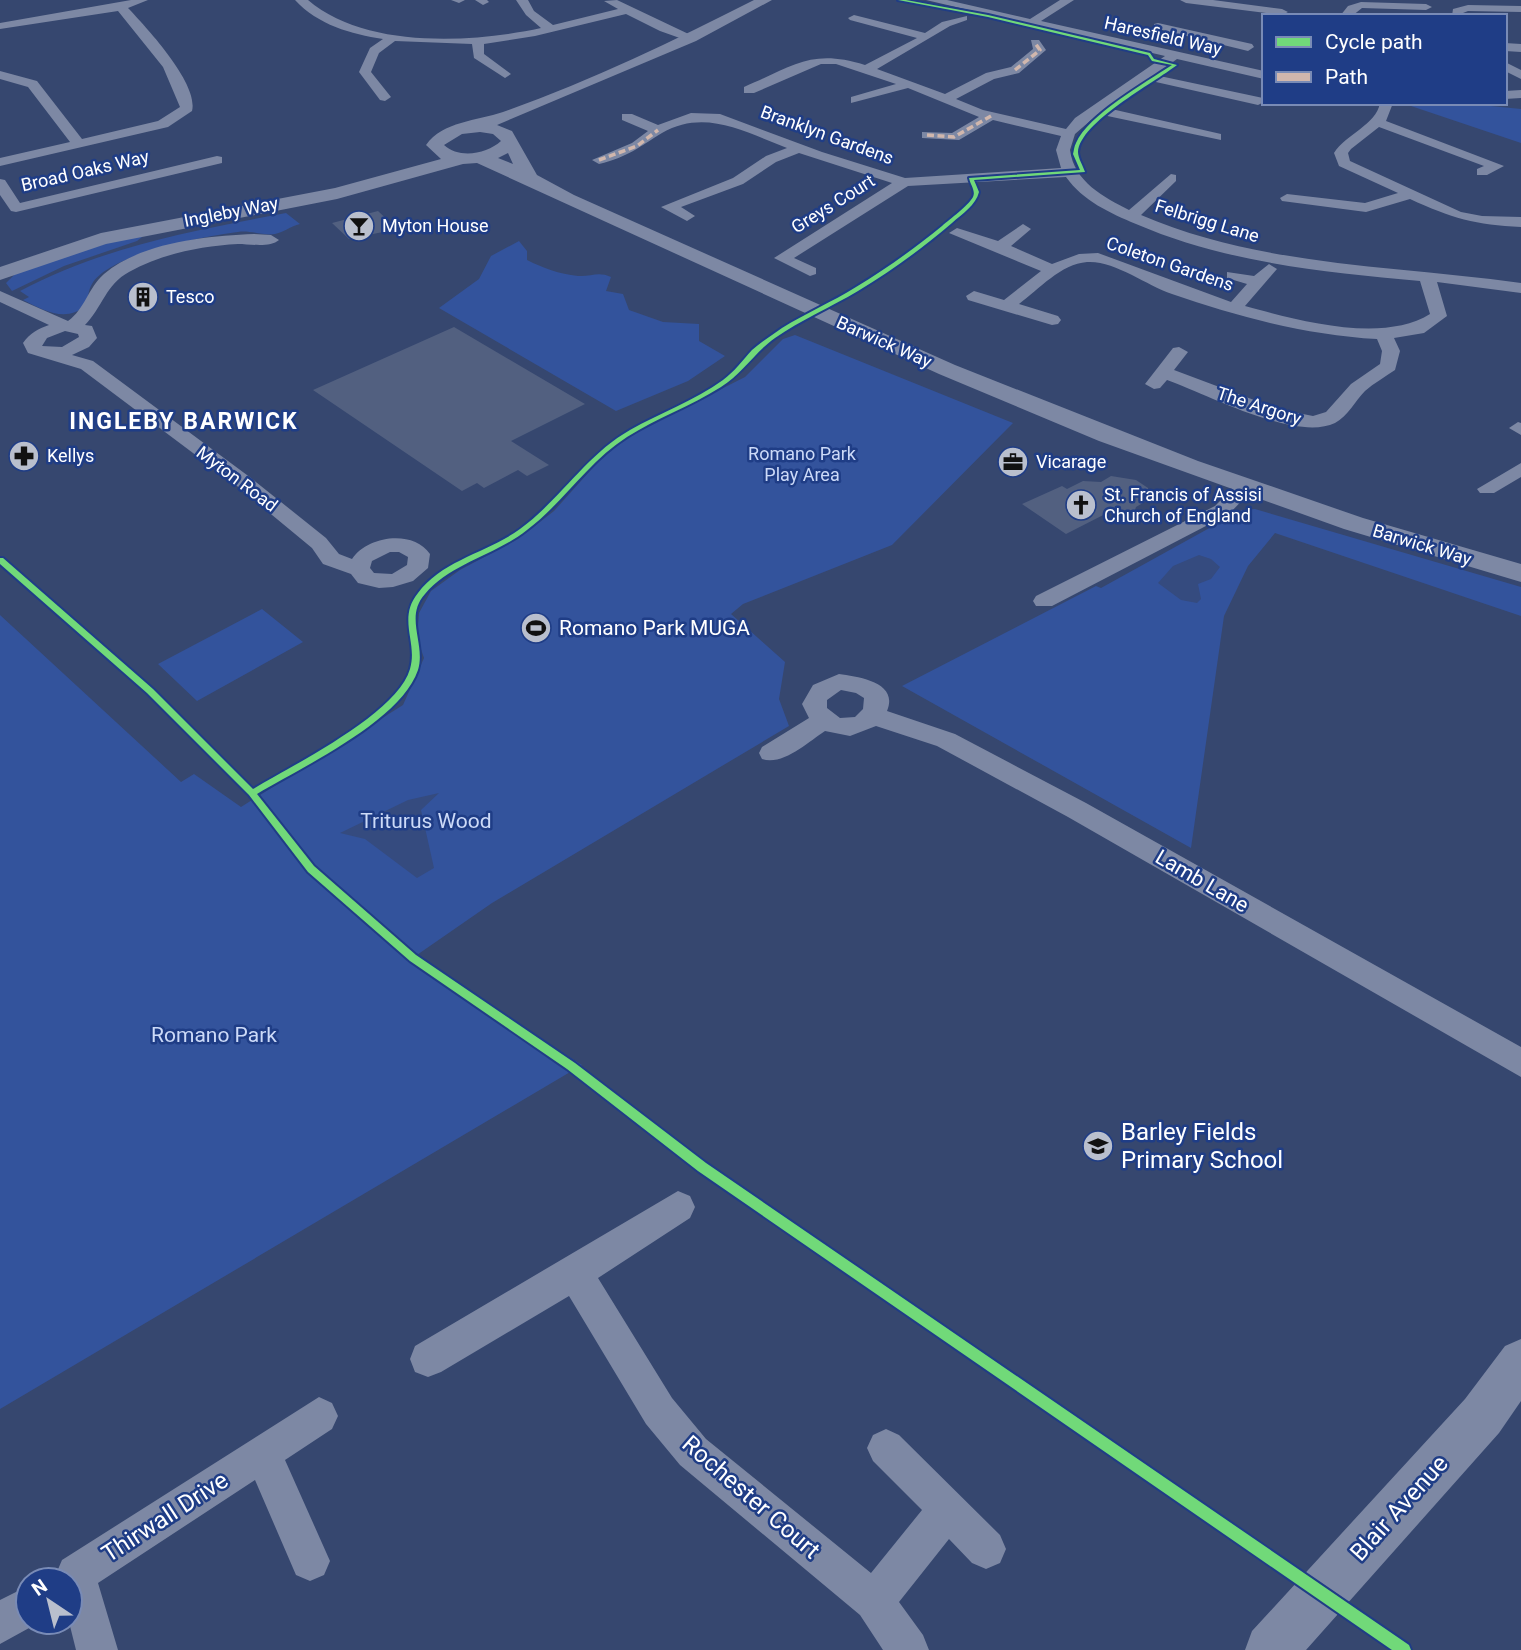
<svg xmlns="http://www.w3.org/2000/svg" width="1521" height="1650" font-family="Roboto,sans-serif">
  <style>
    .green { fill: #33539c }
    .water { fill: #354b7f }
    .building { fill: #526080 }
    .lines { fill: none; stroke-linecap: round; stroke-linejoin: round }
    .minor { fill: #7d88a4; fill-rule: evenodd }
    .tertiary { fill: #7d88a4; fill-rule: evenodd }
    .quiet { stroke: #d1b7ad; stroke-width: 3.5; stroke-dasharray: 7 3.5; stroke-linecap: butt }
    .cycleway-casing { stroke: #1f3d86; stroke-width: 4 }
    .cycleway { fill: #71d979; fill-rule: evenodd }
    .labels { text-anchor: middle; stroke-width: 5; stroke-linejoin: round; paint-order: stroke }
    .far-street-label { font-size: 18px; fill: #fff; stroke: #1f3d86 }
    .far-poi-label { font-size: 18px; fill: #fff; stroke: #1f3d86; text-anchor: start }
    .far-park-label { font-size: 18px; fill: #ccdaf8; stroke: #1f3d86 }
    .poi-label { font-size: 21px; fill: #fff; stroke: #1f3d86; text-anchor: start }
    .park-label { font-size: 21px; fill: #ccdaf8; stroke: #1f3d86 }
    .street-label { font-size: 21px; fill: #fff; stroke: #1f3d86 }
    .far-district-label { font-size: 23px; font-weight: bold; letter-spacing: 2px; fill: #fff; stroke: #1f3d86 }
    .near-poi-label { font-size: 24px; fill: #fff; stroke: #1f3d86; text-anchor: start }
    .near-street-label { font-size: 24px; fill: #fff; stroke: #1f3d86 }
  </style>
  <rect width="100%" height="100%" fill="#36476f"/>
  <path class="green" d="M1481 105 1521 109V143L1411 106Z
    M286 213 300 224C291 226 282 233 275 234 264 236 250 230 238 232 205 236 109 254 92 284 88 290 88 299 87 305 66 323 45 311 23 300L29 297 20 291C103 247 195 230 286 213Z
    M140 233 142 237 137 241 64 266 12 291 6 283 18 271Z
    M519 241 527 251V260C543 268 559 274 578 276 591 277 598 271 611 277L606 291 623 294 629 310 663 322 699 324V341L725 356 688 381 616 411 439 308 479 279 491 256Z
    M795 335 1013 423 892 545 743 604 731 614 785 662 779 699 789 726 492 903 414 957 582 1065 0 1409V615L181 782 194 774 241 807 403 705 424 658 417 638 419 613 431 591 460 570 518 539 554 511 606 453 642 429 745 377 783 339Z
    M1255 509 1521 587V616L1275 533 1248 566 1224 616 1191 848 902 686 1096 586 1101 588 1242 510Z
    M262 609 303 642 197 701 158 664Z"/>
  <path class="water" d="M1199 555 1211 559 1220 567 1211 579 1198 584 1201 599 1197 603 1181 600 1158 583 1173 566Z
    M439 793 421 810 434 868 417 878 365 839 340 833 408 800Z"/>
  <path class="building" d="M378 211 397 229 349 239 332 223Z
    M454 327 585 404 511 441 549 465 527 476 518 470 484 488 477 483 462 491 313 390Z
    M1111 476 1136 480 1148 488V500L1136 507 1134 513 1113 510 1066 534 1022 504 1062 486 1067 489 1083 481 1101 482Z"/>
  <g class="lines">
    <path class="minor" d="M131 0H148L128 8C147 28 199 84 192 111L168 127 0 166V158L70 142 28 87 0 79V71L37 81 82 139 158 121 180 107 163 67 118 11 0 29V23Z
      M295 0H308C365 49 472 43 541 28L526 15 516 0H528L534 11 553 25 618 9 604 1 617 0 697 38 691 42 660 31 626 14 535 36 484 44V54L511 74 505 78 474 58 472 44 395 41 379 53 371 72 391 97 385 101 380 100 359 72 370 48 383 39C351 34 318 25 295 0Z
      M451 0H465L459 3Z
      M475 0H487L489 2 483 5Z
      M926 0H947L1030 19 1060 0H1074L1041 21 1264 71V79L1177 59 1155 75 1263 98 1264 102 1258 105 1147 80 1107 108 1221 134V140L1098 114 1075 134 1070 150C1074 182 1104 197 1129 210L1171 174 1176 175V181L1141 215C1262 267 1393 265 1521 283V293L1437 282 1447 316 1424 333 1394 338 1400 351 1395 370C1385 377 1374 383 1365 391 1355 401 1348 416 1335 423 1295 442 1207 394 1167 380L1160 388 1154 389 1145 384 1173 348 1179 347 1188 352 1174 370 1278 409 1313 416 1326 412 1351 384 1380 364 1382 351 1377 339C1307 335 1238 317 1172 294 1146 285 1114 260 1087 262 1061 264 1039 289 1019 304L1058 316 1061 320 1058 324 1052 325 968 300 966 296 974 291 1004 300 1041 271 949 233 957 228 998 241 1023 224 1031 229 1011 246 1052 264 1079 254 1098 253 1231 302 1247 284 1227 278V272L1254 276 1269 264 1277 269 1245 306C1297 320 1382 344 1430 314L1420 281C1323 272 1227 263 1136 224 1110 213 1083 201 1066 177L908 186 794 258 816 268V274L810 276 774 258 892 183 799 153 776 162 743 184 681 207 695 216 687 221 661 207 733 178 766 156 787 148C745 132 705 108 662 133 639 147 628 157 599 164L592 160 632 143 648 131 622 120V114H632L658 125 691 113 720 114 822 152 905 178 1061 168 1056 150 1061 136 993 120 959 140 922 138V132L952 133 979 117 908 88 851 103V97L896 84 836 64H821L754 93H744V87C794 66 811 48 865 65L917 38 850 20 848 18 854 15 925 33 942 22 967 16V20L950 26 877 69 945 94 986 73 1011 67 1033 49 1031 40H1039L1046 50 1019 73 994 79 956 99 983 110 1066 129 1075 118 1165 56Z
      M1180 0H1213L1282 9 1288 12 1282 15 1186 3Z
      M1361 2 1426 4 1432 7 1426 10 1362 8 1352 16H1340L1348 6Z
      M1468 5 1521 6V12L1468 11 1463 13 1464 16H1452L1453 9Z
      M1158 23 1252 44 1254 47 1248 51 1154 28V24Z
      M1505 43 1521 44V52L1505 51Z
      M1505 62 1521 70V79L1505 71Z
      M1521 90V98L1505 99V91Z
      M1380 103H1393L1386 121 1504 166 1487 175H1477V169L1484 166 1379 127 1351 149 1348 153 1350 161 1461 212 1482 216 1521 217V227C1476 225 1451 218 1410 199L1366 212 1282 201 1280 198 1287 194 1365 203 1398 193 1339 166 1334 153C1346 134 1376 125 1380 103Z
      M217 156 222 157V163L16 212 11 211 0 195V179L5 180 20 203Z
      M254 234 271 235 279 240C270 248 250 244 238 244 201 246 161 254 129 272 106 284 102 308 85 325L92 326 97 338 89 347 72 355 93 361 251 478 326 538 339 554 352 559C367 536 413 529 430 554L428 568 413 581 393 587 379 588 358 583 351 574 323 564 312 548 237 486 81 369 28 353 23 343C30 333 38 329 49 325L0 302V291L68 321C85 309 88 288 104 274 142 242 206 236 254 234ZM65 331 78 334 79 337 62 347 42 346 47 338ZM390 552H399L408 557 407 565 392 574 374 573 370 568 372 561Z
      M1518 422 1521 423V435L1509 428Z
      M1521 463V477L1494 493H1480L1477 489Z
      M1245 481 1255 487 1229 514 1052 606H1036L1033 601 1036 596 1215 506 1238 483Z
      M839 674C859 677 899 682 887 711L955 734 1086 803 1521 1047V1077L1068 817 937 746 876 726 850 736 825 731C808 742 783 766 762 759L759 753 762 747 809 718 802 704 813 685ZM841 690 856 693 864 698 863 709 855 717 840 718 827 708V700Z
      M678 1191 690 1196 695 1207 690 1218 598 1278 672 1398 706 1439 871 1573 922 1510 873 1461 867 1448 873 1435 886 1429 899 1435 1000 1535 1006 1549 1000 1563 986 1569 972 1563 949 1539 899 1602 923 1635 929 1650H883L860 1615 680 1465 646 1424 569 1296 441 1372 428 1377 415 1372 410 1359 415 1346Z
      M319 1397 332 1403 338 1416 332 1429 285 1460 330 1561 324 1575 310 1581 296 1575 255 1480 98 1583 118 1650H76L69 1622 70 1580H58L56 1574 62 1560Z
      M28 1586V1622H40L0 1644V1600Z"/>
    <path class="tertiary" d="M754 0H772L696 41 497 125 512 131 537 175 574 195 955 365 1198 461 1363 518 1521 564V582L1344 529 1099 441 939 374 477 163 463 164 337 199 106 244 0 280V267L101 233 335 188 441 159 426 145C443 121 477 121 503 112 589 82 673 41 754 0ZM480 132 493 134 501 141C487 154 459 159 444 145L462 134ZM508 153 513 164 498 158Z
      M1521 1339V1401L1499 1433 1306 1650H1245L1252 1631 1465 1399 1505 1346Z"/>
    <path class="quiet" d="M1015 70 1040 50 1035 43
      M927 135 954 137 991 116
      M599 160 637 146 658 130"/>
    <g class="cycleway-casing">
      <path id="cycleway" d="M898 0H906L988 15 1150 53 1154 59 1177 65C1154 83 1080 122 1078 152 1078 158 1083 166 1085 172L974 180 979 192C976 205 962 214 952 223 923 248 891 271 858 291 831 307 801 320 775 338 755 352 742 374 721 387 691 406 657 418 627 437 588 462 564 502 527 530 496 555 451 563 425 594 404 617 426 644 418 670 401 721 302 767 257 794L314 866 416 955 575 1063 706 1163 1409 1645 1411 1650H1392L698 1171 567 1069 410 961 308 872 249 795 147 693 0 564V558H3L153 689 253 789C293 765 397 714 410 669 418 642 397 619 418 593 442 560 489 552 520 529 560 500 586 455 630 430 660 413 694 401 723 380 734 372 743 360 752 350 761 342 772 335 782 328 806 313 832 302 856 287 886 269 915 248 942 226 950 219 968 206 973 197 976 191 970 184 969 178L1080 170 1073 154C1074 150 1074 147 1076 143 1088 115 1145 83 1172 65L1152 61 1148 55 988 17Z"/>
    </g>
    <use href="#cycleway" class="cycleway"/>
  </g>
  <defs>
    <g id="bar-disc" transform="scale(1.575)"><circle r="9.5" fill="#b9bfcd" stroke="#1f3d86"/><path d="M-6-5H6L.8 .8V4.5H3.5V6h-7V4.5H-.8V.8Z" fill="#111"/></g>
    <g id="building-disc" transform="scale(1.575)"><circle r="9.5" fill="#b9bfcd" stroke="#1f3d86"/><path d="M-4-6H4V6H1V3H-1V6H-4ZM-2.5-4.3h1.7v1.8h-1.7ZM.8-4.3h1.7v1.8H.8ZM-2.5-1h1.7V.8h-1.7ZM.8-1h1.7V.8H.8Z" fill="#111"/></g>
    <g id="pharmacy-disc" transform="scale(1.575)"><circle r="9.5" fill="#b9bfcd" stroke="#1f3d86"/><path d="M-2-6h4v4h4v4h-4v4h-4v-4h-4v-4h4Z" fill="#111"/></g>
    <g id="office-disc" transform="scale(1.575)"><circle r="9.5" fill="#b9bfcd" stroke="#1f3d86"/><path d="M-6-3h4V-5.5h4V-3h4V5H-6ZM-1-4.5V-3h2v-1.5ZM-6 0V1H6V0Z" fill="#111"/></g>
    <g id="church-disc" transform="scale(1.575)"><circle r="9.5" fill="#b9bfcd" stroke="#1f3d86"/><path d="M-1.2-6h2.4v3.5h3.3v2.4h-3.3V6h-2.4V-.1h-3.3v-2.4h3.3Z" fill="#111"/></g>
    <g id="stadium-disc" transform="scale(1.575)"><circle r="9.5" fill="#b9bfcd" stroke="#1f3d86"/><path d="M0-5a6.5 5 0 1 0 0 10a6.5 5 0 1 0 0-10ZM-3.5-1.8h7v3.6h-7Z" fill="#111"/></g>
    <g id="school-disc" transform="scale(1.575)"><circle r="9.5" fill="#b9bfcd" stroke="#1f3d86"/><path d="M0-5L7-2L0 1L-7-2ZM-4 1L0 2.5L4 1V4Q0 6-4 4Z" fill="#111"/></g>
  </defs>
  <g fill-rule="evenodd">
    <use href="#bar-disc" x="359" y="226"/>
    <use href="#building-disc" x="143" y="297"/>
    <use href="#pharmacy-disc" x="24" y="456"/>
    <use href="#office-disc" x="1013" y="462"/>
    <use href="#church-disc" x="1081" y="505"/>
    <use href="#stadium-disc" x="536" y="628"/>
    <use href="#school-disc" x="1098" y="1146"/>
  </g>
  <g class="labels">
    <g class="far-street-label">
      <text transform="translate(1163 36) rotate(13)" y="6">Haresfield Way</text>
      <text transform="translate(827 135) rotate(20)" y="6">Branklyn Gardens</text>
      <text transform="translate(85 171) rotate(-13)" y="6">Broad Oaks Way</text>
      <text transform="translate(833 204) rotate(-32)" y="6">Greys Court</text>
      <text transform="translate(231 212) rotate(-11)" y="6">Ingleby Way</text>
      <text transform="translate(1207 221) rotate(17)" y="6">Felbrigg Lane</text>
      <text transform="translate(1170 264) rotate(19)" y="6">Coleton Gardens</text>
      <text transform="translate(884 342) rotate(24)" y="6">Barwick Way</text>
      <text transform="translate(1259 406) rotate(18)" y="6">The Argory</text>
      <text transform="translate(237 479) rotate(37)" y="6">Myton Road</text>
      <text transform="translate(1422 545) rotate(17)" y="6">Barwick Way</text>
    </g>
    <g class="far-poi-label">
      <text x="382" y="232">Myton House</text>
      <text x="166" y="303">Tesco</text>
      <text x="47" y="462">Kellys</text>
      <text x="1036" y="468">Vicarage</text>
      <text x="1104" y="501">St. Francis of Assisi<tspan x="1104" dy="21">Church of England</tspan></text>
    </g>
    <g class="far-park-label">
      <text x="802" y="460">Romano Park<tspan x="802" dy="21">Play Area</tspan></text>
    </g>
    <g class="poi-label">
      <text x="559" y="635">Romano Park MUGA</text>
    </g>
    <g class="park-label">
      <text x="426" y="828">Triturus Wood</text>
      <text x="214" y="1042">Romano Park</text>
    </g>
    <g class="street-label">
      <text transform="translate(1202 881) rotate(30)" y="7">Lamb Lane</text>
    </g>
    <g class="far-district-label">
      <text x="184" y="429">INGLEBY BARWICK</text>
    </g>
    <g class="near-poi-label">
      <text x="1121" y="1140">Barley Fields<tspan x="1121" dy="28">Primary School</tspan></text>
    </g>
    <g class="near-street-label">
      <text transform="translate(751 1497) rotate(41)" y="8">Rochester Court</text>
      <text transform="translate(1399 1508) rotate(-48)" y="8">Blair Avenue</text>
      <text transform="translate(165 1517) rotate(-33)" y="8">Thirwall Drive</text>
    </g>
  </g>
  <rect x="1262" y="14" width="245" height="91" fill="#1f3d86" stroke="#798bb6" stroke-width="2"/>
  <rect x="1276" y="37" width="35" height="10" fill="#71d979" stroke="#798bb6" stroke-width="2"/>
  <text x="1325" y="49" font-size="21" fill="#ffffff">Cycle path</text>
  <rect x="1276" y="72" width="35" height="10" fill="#d1b7ad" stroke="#798bb6" stroke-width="2"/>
  <text x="1325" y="84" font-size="21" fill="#ffffff">Path</text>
  <g transform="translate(49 1601) rotate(325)"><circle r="33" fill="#1f3d86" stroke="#798bb6" stroke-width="2"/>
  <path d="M0-5L12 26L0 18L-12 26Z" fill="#b9bfcd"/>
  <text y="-10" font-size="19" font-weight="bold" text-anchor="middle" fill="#ffffff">N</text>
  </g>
</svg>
